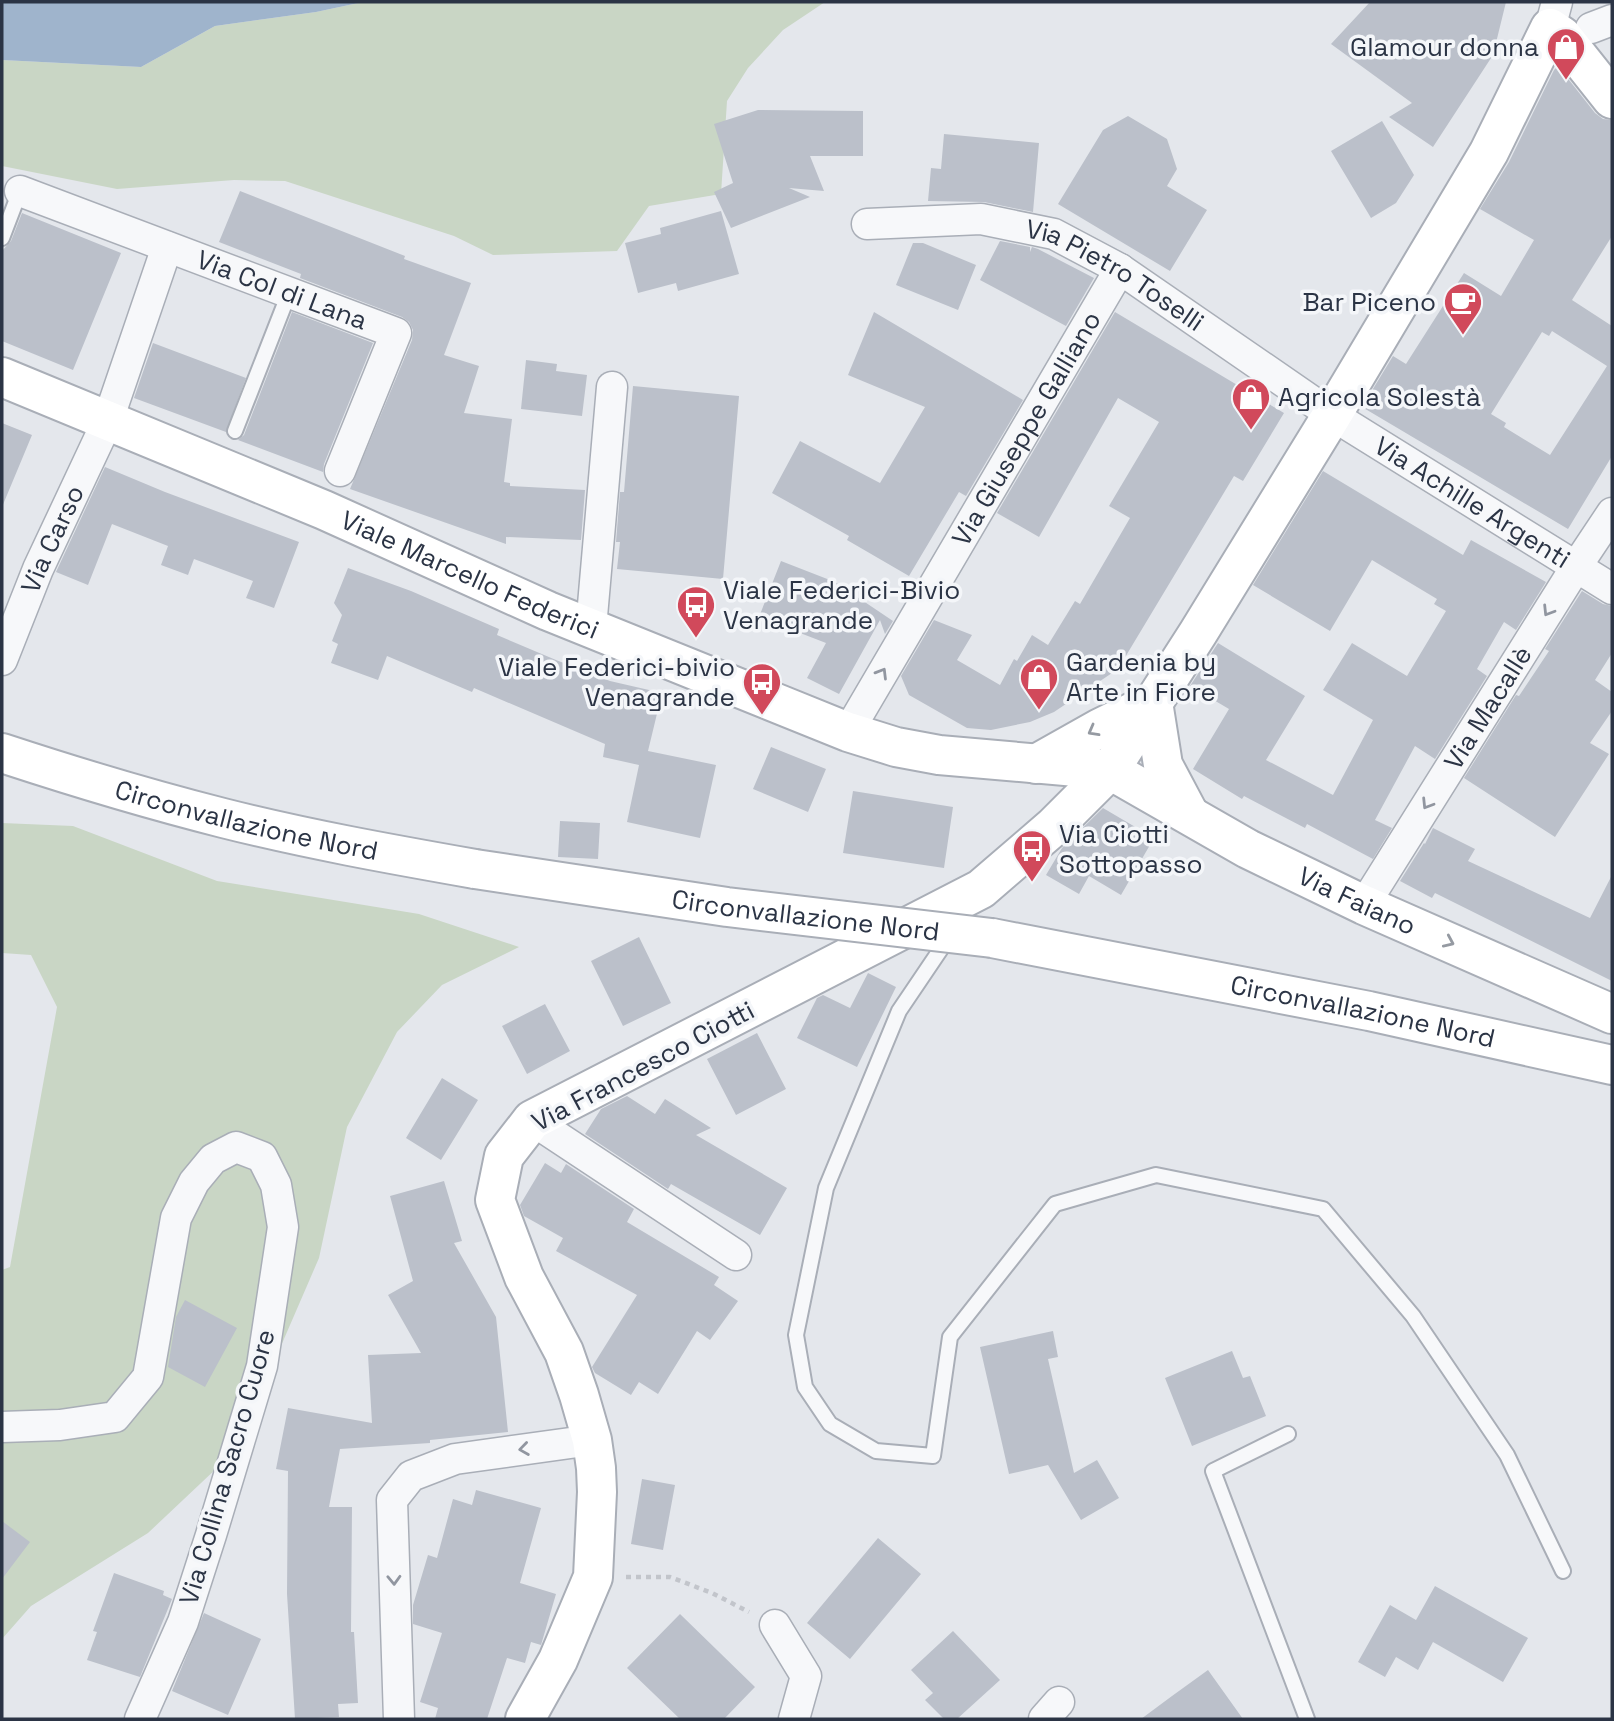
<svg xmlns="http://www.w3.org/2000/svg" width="1614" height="1721" font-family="'Space Grotesk',sans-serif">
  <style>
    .green { fill: #c9d6c5 }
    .water { fill: #9fb4cc }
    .building { fill: #bbc0ca; fill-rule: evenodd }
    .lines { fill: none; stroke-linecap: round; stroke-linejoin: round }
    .lane-casing { stroke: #a9aeb7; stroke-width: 18 }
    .street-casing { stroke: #a9aeb7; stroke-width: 33 }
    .secondary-casing { stroke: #a9aeb7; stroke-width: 42 }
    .path { stroke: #c2c5cb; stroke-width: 4.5; stroke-dasharray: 5 5; stroke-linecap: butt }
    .lane { stroke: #f7f8fa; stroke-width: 14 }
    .street { stroke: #f7f8fa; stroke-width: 30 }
    .secondary { stroke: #fff; stroke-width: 38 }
    .secondary-bridge-casing { stroke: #a9aeb7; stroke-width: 42; stroke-linecap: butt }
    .secondary-bridge { stroke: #fff; stroke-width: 38 }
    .oneway { stroke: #9196a0 }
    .oneway2 { stroke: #959aa2 }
    .labels { text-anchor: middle; stroke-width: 7; stroke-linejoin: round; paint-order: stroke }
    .poi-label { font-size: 26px; fill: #2b3445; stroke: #f4f6f9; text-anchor: start }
    .street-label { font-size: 26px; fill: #2b3445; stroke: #f4f6f9 }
  </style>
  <rect width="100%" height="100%" fill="#e4e7ec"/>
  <path class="green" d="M363 2H825L783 30 748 68 727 101 721 194 649 206 617 251 493 255 454 236 285 181 234 180 117 189 2 166V60L141 67 215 26 316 12Z
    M2 823 73 826 217 881 419 914 519 947 442 985 397 1032 347 1127 319 1258 236 1450 148 1533 31 1606 2 1639V1270L10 1267 57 1007 31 955 2 953Z"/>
  <path class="water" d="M2 2H363L316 12 215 26 141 67 2 60Z"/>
  <path class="building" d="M1370 2H1506L1493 55 1433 147 1389 117 1412 103 1331 44Z
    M1558 66 1595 113 1603 119 1612 120V236L1572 300 1612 326V456L1568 529 1362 407 1393 356 1406 364 1464 273 1501 296 1534 240 1480 209 1509 162 1554 70ZM1552 331 1607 366 1550 455 1504 427 1506 423 1491 414 1542 332 1549 336Z
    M758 110 863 111V156H810L824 191 789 188 810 197 731 228 714 192 733 183 714 124Z
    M1128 116 1167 139 1177 169 1167 186 1207 210 1170 271 1058 204 1103 130Z
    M1382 121 1414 175 1396 203 1371 218 1331 151Z
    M944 134 1039 143 1033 212 984 202 928 201 931 168 941 169Z
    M240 191 405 256 404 259 471 283 444 355 479 366 464 413 512 419 504 482 510 483V486L585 490 581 540 506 537V544L350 489 412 340 413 330 409 322 402 317 300 278 301 274 219 242Z
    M721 211 739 274 678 291 676 283 638 293 625 243 661 234 660 228Z
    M22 213 121 253 73 370 2 341V251L11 241Z
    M1000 241 1030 247V252L1032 247 1038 249 1094 278 1066 326 980 280Z
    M913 243H923L976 265 958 310 896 285Z
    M292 312 373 343 324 464 323 472 238 440 244 435Z
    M874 312 1023 400 966 496 959 492 909 576 847 540 849 536 772 493 800 441 880 483 925 407 848 375Z
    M1115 312 1284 413 1243 481 1234 476 1118 669 1054 712 1030 722 991 730 967 728 909 695 901 676 934 620 972 635 957 660 1000 685 1014 659 1017 661 1032 635 1048 645 1075 601 1080 604 1130 518 1109 506 1159 422 1118 398 1039 537 997 513Z
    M153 343 246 378 226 432 134 398Z
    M526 360 557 364 556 371 587 375 582 416 521 409Z
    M633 386 739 396 723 579 617 569 620 542H616L620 492H624Z
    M2 423 32 435 2 507Z
    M105 467 165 492 299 542 274 608 246 598 253 581 194 559 188 575 161 565 168 546 112 524 88 585 56 572Z
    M1323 471 1463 555 1471 540 1546 582 1516 630 1504 622 1477 669 1487 676 1435 759 1415 746 1375 820 1392 828 1373 859 1307 824 1305 828 1244 796 1242 799 1193 769 1229 709 1190 686 1218 643 1305 696 1266 760 1333 795 1373 720 1323 690 1352 643 1407 676 1446 611 1434 604 1437 599 1372 560 1330 631 1253 585Z
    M781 561 835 582 893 621 885 634 880 620 839 694 807 678 826 643 759 617Z
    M348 568 411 591 499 629 497 635 556 660 610 681 662 693 648 751 716 765 700 838 627 822 639 765 603 757 605 744 474 688 472 692 387 656 378 680 331 663 338 644 332 641 342 615 334 603Z
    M1582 591 1603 604 1612 606V653L1595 680 1612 692V711L1590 743 1609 754 1555 837 1464 778 1516 695 1519 696 1549 651 1545 649Z
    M771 747 826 769 808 812 753 789Z
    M853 791 953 807 944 868 843 853Z
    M1103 808 1154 838 1121 895 1089 876 1079 894 1046 875 1062 848Z
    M560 821 600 823 598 859 558 857Z
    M1433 828 1475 849 1468 861 1590 918 1612 875V981L1435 893 1432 898 1400 881 1424 843 1425 844Z
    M639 937 671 1003 623 1026 591 961Z
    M868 973 896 987 857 1067 797 1038 817 998 823 995 850 1008Z
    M545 1004 570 1051 527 1074 502 1026Z
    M757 1033 786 1089 736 1115 707 1059Z
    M442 1078 478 1100 441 1160 406 1138Z
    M627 1096 655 1114 665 1099 711 1128 696 1135 787 1188 760 1235 671 1184 668 1189 585 1134 601 1109Z
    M545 1163 561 1173 566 1164 634 1209 627 1222 719 1277 714 1285 738 1301 710 1340 697 1331 658 1394 639 1382 631 1395 595 1373 592 1367 637 1295 556 1251 563 1238 524 1216 520 1205Z
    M444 1181 462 1241 454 1243 496 1317 508 1432 430 1440V1443L340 1449 329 1507H352L351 1632H354L358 1703 338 1704 339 1717 295 1719 287 1594 288 1471 276 1469 288 1408 372 1423 368 1355 421 1353 388 1295 413 1281 390 1196Z
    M185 1300 237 1328 205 1387 168 1367 176 1317Z
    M1053 1331 1058 1357 1048 1359 1074 1473 1097 1460 1119 1498 1081 1520 1048 1465 1009 1474 980 1347Z
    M1232 1351 1243 1378 1250 1376 1266 1416 1192 1446 1165 1378Z
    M642 1479 675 1485 663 1550 631 1544Z
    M476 1490 541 1508 520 1583 556 1594 541 1645 531 1642 525 1663 507 1658 487 1719H435L438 1708 420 1702 442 1633 413 1624V1605L428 1555 437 1558 453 1499 472 1505Z
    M2 1521 30 1542 2 1579Z
    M878 1538 921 1574 850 1659 807 1623Z
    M114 1573 164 1591 163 1595 172 1599 140 1677 87 1660 97 1632 93 1631Z
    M1435 1586 1528 1638 1503 1682 1433 1642 1418 1670 1396 1657 1385 1677 1358 1662 1390 1605 1416 1620Z
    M204 1613 261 1639 228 1715 172 1691Z
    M680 1614 755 1687 724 1719H680L627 1668Z
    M953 1631 1000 1680 957 1719H944L925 1700 933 1693 911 1670Z
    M1208 1670 1243 1719H1141L1172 1696Z"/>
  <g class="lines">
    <g class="lane-casing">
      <path id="lane" d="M2 238 20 191
        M235 431 289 293
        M949 937 899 1011 826 1188 796 1335 805 1387 830 1424 876 1451 933 1456 950 1337 1055 1204 1156 1175 1323 1209 1413 1316 1507 1455 1563 1571
        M1288 1434 1213 1471 1307 1719"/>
    </g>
    <g class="street-casing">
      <g id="street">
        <path d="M1550 28 1557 2"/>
        <path d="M1591 28 1612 20"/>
        <path id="s1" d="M20 191 396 333 340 471"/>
        <path id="s2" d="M867 224 981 219 1054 234 1120 269 1332 415 1612 589"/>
        <path d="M591 628 612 387"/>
        <path id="s3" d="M2 660 38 569 108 420 167 247"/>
        <path id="s4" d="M848 732 1120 269"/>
        <path id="s5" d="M1364 905 1576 567 1612 513"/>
        <path d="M532 1120 736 1255"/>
        <path d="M2 1427 60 1425 115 1417 148 1377 176 1218 194 1182 213 1159 236 1147 262 1157 276 1185 283 1227 262 1366 211 1535 183 1622 140 1719"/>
        <path d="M775 1625 806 1676 794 1719"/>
        <path d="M399 1719 392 1500 411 1476 455 1459 592 1440"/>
        <path d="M1044 1719 1059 1702"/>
      </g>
    </g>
    <g class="secondary-casing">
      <g id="secondary">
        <path id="s6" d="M2 377 324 510 548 611 848 732 896 747 939 755 1110 770 1248 849 1364 905 1612 1014"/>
        <path d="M1153 702 1163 765 1189 814"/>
        <path id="s7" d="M2 753C75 777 148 799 223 818 306 839 390 854 475 869"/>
        <path d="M1036 764 1100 728 1153 702"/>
        <path id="s8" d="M992 938 1369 1011 1612 1065"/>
        <path d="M525 1719 558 1660 593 1577 597 1492 596 1468 592 1440 579 1395 564 1352 524 1277 495 1200 504 1156 532 1120 981 889 1053 827 1110 770 1198 633 1332 415 1489 152 1550 28 1562 36 1612 99"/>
      </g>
    </g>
    <path class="path" d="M626 1577H670L712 1593 749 1612"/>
    <use href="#lane" class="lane"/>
    <use href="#street" class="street"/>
    <use href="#secondary" class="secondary"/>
    <g class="secondary-bridge-casing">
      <g id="secondary-bridge">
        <path id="s9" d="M475 869 727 907 992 938"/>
      </g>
    </g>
    <use href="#secondary-bridge" class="secondary-bridge"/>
  </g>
  <defs><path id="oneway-chevron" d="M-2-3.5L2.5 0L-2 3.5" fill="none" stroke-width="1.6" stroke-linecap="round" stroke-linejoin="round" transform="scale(1.75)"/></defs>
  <g class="oneway">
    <use href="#oneway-chevron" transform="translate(1548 611) rotate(122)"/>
    <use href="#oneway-chevron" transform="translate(882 673) rotate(-59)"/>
    <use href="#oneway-chevron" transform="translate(1427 804) rotate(122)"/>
    <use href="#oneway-chevron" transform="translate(524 1449) rotate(172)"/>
    <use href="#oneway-chevron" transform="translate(394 1580) rotate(88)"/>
  </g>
  <g class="oneway2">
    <use href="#oneway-chevron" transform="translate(1093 731) rotate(151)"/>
    <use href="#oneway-chevron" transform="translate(1449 942) rotate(24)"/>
  </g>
  <defs>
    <g id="shop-pin" transform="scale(2.0125)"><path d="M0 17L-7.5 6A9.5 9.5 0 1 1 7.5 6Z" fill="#d1495b" stroke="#f4f6f9"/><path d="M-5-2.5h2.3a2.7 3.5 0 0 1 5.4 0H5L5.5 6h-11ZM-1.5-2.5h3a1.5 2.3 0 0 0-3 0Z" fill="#fff"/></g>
    <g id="cafe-pin" transform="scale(2.0125)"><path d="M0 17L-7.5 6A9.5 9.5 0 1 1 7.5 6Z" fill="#d1495b" stroke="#f4f6f9"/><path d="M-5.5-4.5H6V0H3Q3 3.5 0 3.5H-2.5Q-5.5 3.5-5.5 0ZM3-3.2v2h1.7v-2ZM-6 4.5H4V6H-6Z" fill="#fff"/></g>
    <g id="bus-pin" transform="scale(2.0125)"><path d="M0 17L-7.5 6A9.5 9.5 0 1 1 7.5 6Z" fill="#d1495b" stroke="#f4f6f9"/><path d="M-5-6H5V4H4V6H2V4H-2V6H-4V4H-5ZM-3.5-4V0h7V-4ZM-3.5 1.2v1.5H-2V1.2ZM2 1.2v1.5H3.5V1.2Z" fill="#fff"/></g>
  </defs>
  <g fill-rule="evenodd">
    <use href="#shop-pin" x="1566" y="47"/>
    <use href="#cafe-pin" x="1463" y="302"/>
    <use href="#shop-pin" x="1251" y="397"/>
    <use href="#bus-pin" x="696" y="605"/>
    <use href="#shop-pin" x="1039" y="677"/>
    <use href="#bus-pin" x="762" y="682"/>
    <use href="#bus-pin" x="1032" y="849"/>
  </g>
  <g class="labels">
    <g class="poi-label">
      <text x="1539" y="56" text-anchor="end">Glamour donna</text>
      <text x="1436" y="311" text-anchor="end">Bar Piceno</text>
      <text x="1278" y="406">Agricola Solestà</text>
      <text x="723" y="599">Viale Federici-Bivio<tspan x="723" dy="30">Venagrande</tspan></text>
      <text x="1066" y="671">Gardenia by<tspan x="1066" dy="30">Arte in Fiore</tspan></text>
      <text x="735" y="676" text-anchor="end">Viale Federici-bivio<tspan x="735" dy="30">Venagrande</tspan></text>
      <text x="1059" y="843">Via Ciotti<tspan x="1059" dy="30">Sottopasso</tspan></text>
    </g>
    <g class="street-label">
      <text dy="9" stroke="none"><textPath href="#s2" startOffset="261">Via Pietro Toselli</textPath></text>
      <text dy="9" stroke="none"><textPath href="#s1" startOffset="280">Via Col di Lana</textPath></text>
      <text dy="9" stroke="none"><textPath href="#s4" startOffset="352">Via Giuseppe Galliano</textPath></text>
      <text dy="9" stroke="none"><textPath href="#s2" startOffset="686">Via Achille Argenti</textPath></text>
      <text dy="9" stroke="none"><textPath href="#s3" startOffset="131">Via Carso</textPath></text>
      <text dy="9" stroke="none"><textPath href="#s6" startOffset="508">Viale Marcello Federici</textPath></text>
      <text dy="9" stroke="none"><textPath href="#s5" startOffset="233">Via Macallè</textPath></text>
      <text dy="9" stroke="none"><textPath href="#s7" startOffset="254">Circonvallazione Nord</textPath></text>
      <text dy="9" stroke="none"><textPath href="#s6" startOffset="1463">Via Faiano</textPath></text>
      <text dy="9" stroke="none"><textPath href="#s9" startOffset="334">Circonvallazione Nord</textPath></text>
      <text dy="9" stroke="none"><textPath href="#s8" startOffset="378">Circonvallazione Nord</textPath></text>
      <text transform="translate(643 1066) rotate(-28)" y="9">Via Francesco Ciotti</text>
      <text transform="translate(227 1467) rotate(-74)" y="9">Via Collina Sacro Cuore</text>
    </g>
  </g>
  <rect width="1614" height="1721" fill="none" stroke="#2b3445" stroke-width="7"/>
</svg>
